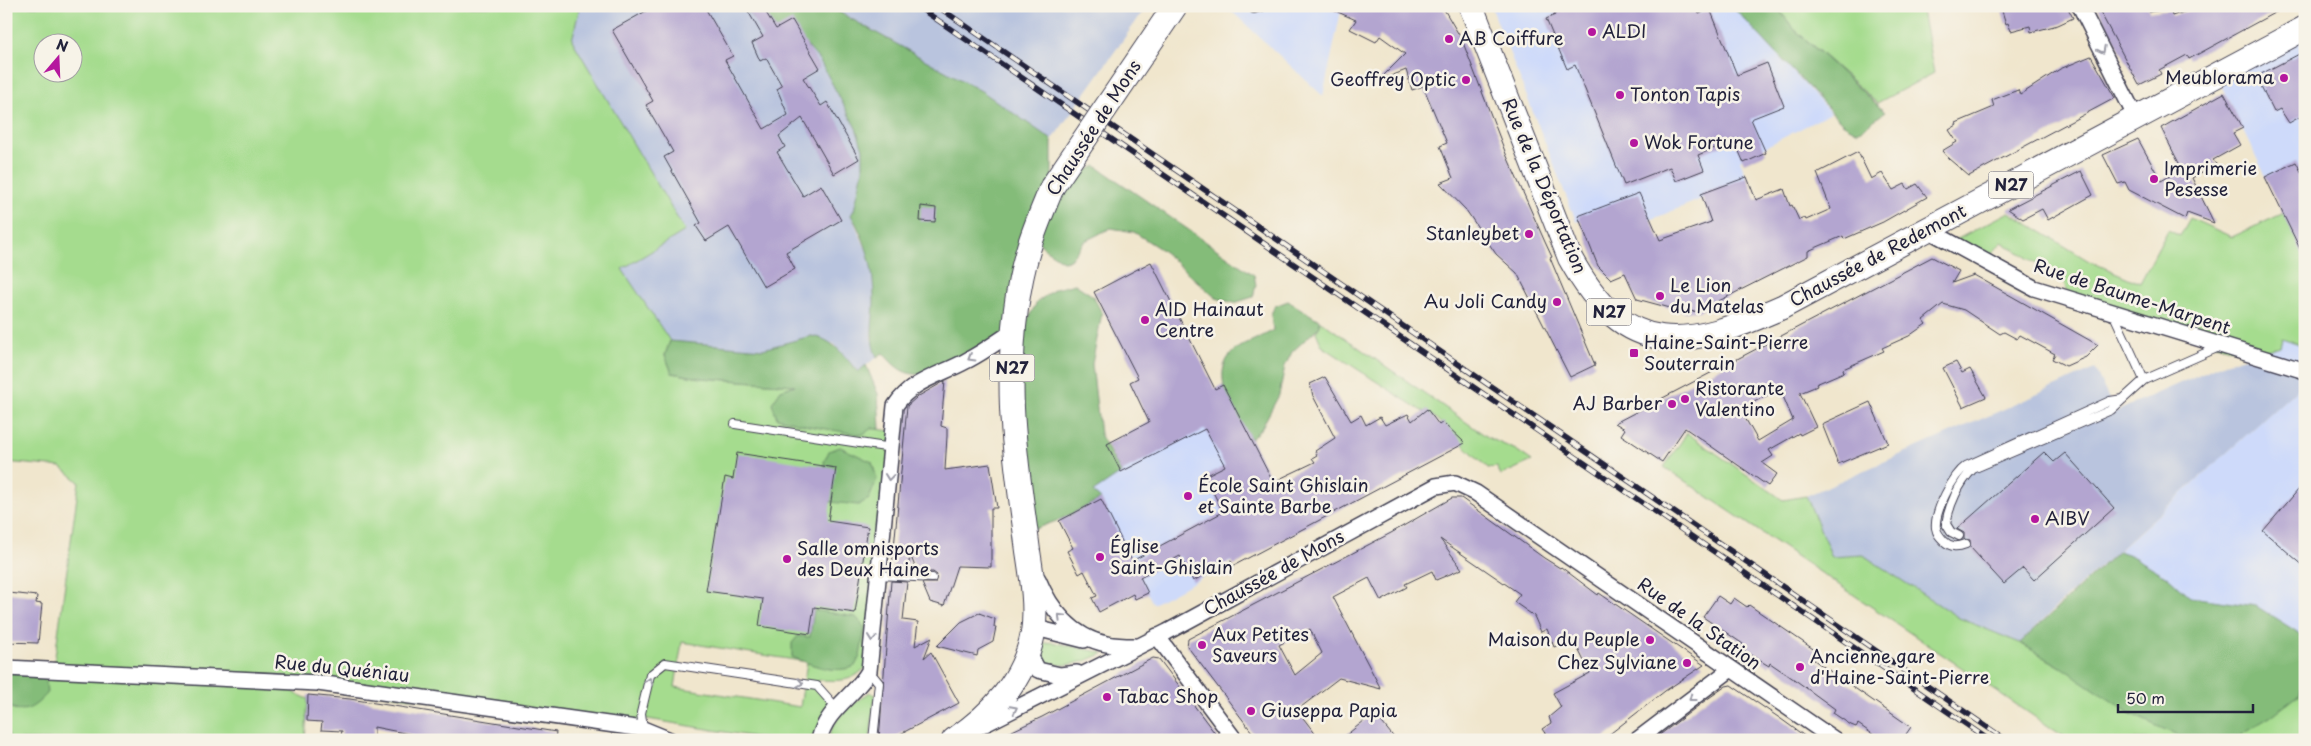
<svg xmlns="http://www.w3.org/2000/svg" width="2311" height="746" font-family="'Playpen Sans',sans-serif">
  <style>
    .built { fill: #cedafa }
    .industrial { fill: #b9c4de }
    .green { fill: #a5dc8e; stroke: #647f64; fill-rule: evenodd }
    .forest { fill: #84bc79; stroke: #536f5a }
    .building { fill: #b3a5d0; fill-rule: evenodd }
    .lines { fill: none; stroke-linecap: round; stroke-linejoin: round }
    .lane-casing { stroke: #413f51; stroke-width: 10 }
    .street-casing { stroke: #413f51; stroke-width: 18 }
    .primary-casing { stroke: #413f51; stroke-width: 26 }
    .lane { stroke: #fff; stroke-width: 8 }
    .street { stroke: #fff; stroke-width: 15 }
    .primary { stroke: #fff; stroke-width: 24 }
    .rail-casing { stroke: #22223b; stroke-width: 5.5 }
    .rail { stroke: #f7f3e8; stroke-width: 4; stroke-dasharray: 11; stroke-linecap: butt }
    .primary-bridge-casing { stroke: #413f51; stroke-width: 26; stroke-linecap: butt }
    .primary-bridge { stroke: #fff; stroke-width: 24 }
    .oneway { stroke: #9c9ca7 }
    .poi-dot { fill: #b5179e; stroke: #f7f3e8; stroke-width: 2 }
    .labels { text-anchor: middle; stroke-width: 5; stroke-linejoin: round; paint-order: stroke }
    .shield { fill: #f7f3e8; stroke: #62616f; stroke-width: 1 }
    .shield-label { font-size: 16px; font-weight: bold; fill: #22223b }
    .poi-label { font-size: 18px; fill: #22223b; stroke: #f7f3e8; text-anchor: start }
    .street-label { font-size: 18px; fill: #22223b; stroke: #f7f3e8 }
  </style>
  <rect width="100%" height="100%" fill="#f7f3e8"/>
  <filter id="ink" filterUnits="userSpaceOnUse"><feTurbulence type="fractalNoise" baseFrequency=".02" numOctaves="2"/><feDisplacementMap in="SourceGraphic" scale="10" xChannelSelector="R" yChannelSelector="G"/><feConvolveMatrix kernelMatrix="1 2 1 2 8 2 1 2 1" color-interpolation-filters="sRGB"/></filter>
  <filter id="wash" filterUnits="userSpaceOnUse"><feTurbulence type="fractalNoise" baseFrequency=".0096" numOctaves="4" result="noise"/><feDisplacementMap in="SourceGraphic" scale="20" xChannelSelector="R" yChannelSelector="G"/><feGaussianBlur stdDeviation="1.12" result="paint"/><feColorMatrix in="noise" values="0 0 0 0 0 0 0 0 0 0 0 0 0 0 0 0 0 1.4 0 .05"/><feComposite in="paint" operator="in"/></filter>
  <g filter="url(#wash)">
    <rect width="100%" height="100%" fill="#f0e6cd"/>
    <path class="built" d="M1226 6H1342L1323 96Z
      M1491 6H1732L1831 113 1740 160 1748 180 1650 220 1576 221Z
      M2305 28V249L2267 179 2216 75Z
      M2282 338 2305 346V371L2252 355 2279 347Z
      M2305 382V644L2302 635 2256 607 2190 597 2168 577 2153 568 2130 555 2115 554Z
      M1223 385 1298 532 1231 562 1153 604 1101 499 1092 492 1121 473 1107 444Z"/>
    <path class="industrial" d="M580 6H743L761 29 802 40 820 61 856 128 863 149V170L854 210 851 215 872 263 874 301 871 338 877 357 858 372 834 344 811 336 763 349 670 341 622 269 685 231 572 40Z
      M829 6H1147L1052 140 983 92Z
      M2252 355 2305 371V382L2060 603 2020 643 1959 618 1863 555 1832 558 1806 496 2095 369 2115 412 2225 363Z"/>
    <path class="green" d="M6 6H580L572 40 685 231 622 269 670 341 665 355 672 373 701 378 796 385 781 390 773 403 777 418 893 431 870 663C852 682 845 681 819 680L817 687 833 704 820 736H811L810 740H773L642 718 643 729 284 681 295 693 308 699 305 740H10L6 726V706L19 711 36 671H53L79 482 61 467 6 462ZM42 42H72V72H42ZM682 642 807 662 800 707 675 687Z
      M1776 6H1921L1934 73 1877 103 1794 29Z
      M2009 212 2089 261 2140 283 2168 230 2180 236 2190 218 2232 237 2284 213 2305 249V346L2282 338 2280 346 2252 355 2070 299 2063 280 2002 242 1984 263 1950 243Z
      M1319 320 1489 438 1516 450 1532 461 1501 475 1497 467 1488 468 1432 415 1420 410 1322 346 1316 332 1320 326Z
      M1687 433 1783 500 1806 496 1832 557 1863 555 1959 618 2020 643 2061 667 2299 695 2305 680V740H2069L1664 467Z
      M1052 642 1104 653C1085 662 1058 672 1039 658L1038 651 1042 644Z
      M870 692 875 695 870 740H829C831 717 854 704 870 692Z"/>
    <path class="forest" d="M743 6H828L983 92 1052 140V187L1096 166 1254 275 1256 285 1253 297 1234 303 1216 298 1162 250 1134 232 1111 228 1085 241 1070 260 1063 261 1046 250 1033 236 1012 332 921 374C904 376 894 366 883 353L877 357C868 338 874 320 874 300 874 269 867 242 851 215L854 210 863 170V149L856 128 820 61 802 40 761 29Z
      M1732 6H1776L1794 29 1885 112 1858 132 1842 123Z
      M1075 284 1093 296 1102 313 1092 364 1100 434 1121 473 1093 492 1101 499 1059 520 1026 532 1014 442 1023 328 1037 302 1055 289Z
      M1288 301 1319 320 1320 326 1292 352 1285 366 1279 395 1262 427 1251 439C1236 413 1206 375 1235 350 1243 343 1262 338 1273 330L1271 314 1275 306Z
      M811 336C834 339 843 355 858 372L866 365 878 394 880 429 872 428 862 435 809 426 777 418 772 403 781 390 795 385 701 378 672 373 665 355 670 341 763 349Z
      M840 447 872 462 877 479 869 499 858 505 831 502 824 462 829 451Z
      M2118 551 2130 555 2168 577 2190 597 2256 606 2302 635 2305 644V680L2299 695 2270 717 2233 739 2187 740 2131 714 2061 667 2020 643Z
      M814 610 856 617 865 628 860 656 855 666C834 675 813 665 792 657V643L798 636 810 637Z
      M6 668 36 671 46 682 47 694C32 709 26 714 6 706Z"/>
    <g id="blocks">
      <path class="building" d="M655 6H704L733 56 725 60 764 129 788 115 777 89 782 86 766 58 760 61 752 43 763 37 745 6H762L776 29 792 20 820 68 803 78 821 106 827 102 859 159 834 174 802 118 779 136 785 147 777 152 803 196 821 185 841 220 786 252 795 269 764 287 729 227 706 241 696 226 701 223 664 157 673 152 646 105 653 101 612 30Z
        M1324 6H1442L1462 40 1506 154 1545 242 1552 257 1550 258 1595 365 1570 377 1517 273 1496 254 1466 210 1440 183 1453 178 1440 146 1447 143 1423 86 1412 90 1406 70 1378 81 1405 54 1380 36 1376 42 1350 29 1356 20Z
        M1565 6H1696L1699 14 1710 9 1737 75 1767 63 1784 106 1751 119 1766 153 1744 163 1734 140 1698 155 1704 170 1676 181 1670 167 1624 185 1575 65 1567 69 1546 19 1555 15 1554 11Z
        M2013 6H2067L2073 18 2058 25 2031 32 2030 26 2011 31 2008 23 2006 24 2002 11Z
        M2097 6H2148L2149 12 2170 9 2172 16 2202 6H2287L2189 59 2187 55 2159 70 2161 74 2139 85Z
        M2305 51V114L2289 123 2280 109 2274 112 2260 84 2265 82 2261 74Z
        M2091 56 2115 98 1969 176 1949 159 1942 151 1957 142 1949 130 1957 125 1956 123 1994 107 1992 100 2018 90 2020 95 2060 69Z
        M2224 93 2243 128 2233 133 2240 145 2213 160 2216 164 2192 178 2214 223 2187 213 2185 219 2129 190 2125 182 2118 184 2103 155 2138 139 2161 181 2182 169 2161 128Z
        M1858 152 1871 179 1882 173 1893 190 1905 184 1908 189 1917 184 1927 197 1883 222 1844 239 1843 236 1808 251V256L1699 311 1685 312 1637 299 1625 273 1611 279 1598 266 1578 216 1639 193 1660 240 1711 222 1701 194 1747 177 1756 200 1784 189 1790 206 1792 205 1799 220 1805 218 1806 220 1831 209 1817 173Z
        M2296 162 2305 179V259L2265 177Z
        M2081 171 2093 195 2048 220 2042 209 2023 219 2008 209Z
        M921 206 936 208 935 222 920 221Z
        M1932 257 1959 271 1952 283 1974 275 2098 345 2086 357 2066 366 2052 359 2055 354 2020 335 2017 339 2004 332 2000 334 1964 310 1943 304 1923 320 1926 324 1909 336 1882 348 1884 351 1843 369 1844 372 1816 384 1817 386 1800 393 1816 427 1800 435 1799 433 1769 450 1773 456 1762 463 1777 474 1768 486 1685 428 1662 462 1621 435 1625 429 1615 423ZM1780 389 1793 420 1758 441 1744 416 1755 409 1752 403Z
        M1151 262 1215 389 1223 385 1273 482 1315 462 1312 458 1317 455 1315 451 1335 438 1313 396 1310 384 1325 377 1351 421 1361 415 1366 425 1380 417 1385 425 1408 414 1412 421 1427 409 1439 425 1443 422 1465 443 1233 566 1231 561 1193 581 1180 556 1140 577 1148 593 1135 599 1133 594 1099 612 1092 598 1097 596 1084 571 1079 574 1067 551 1073 548 1059 521 1101 499 1132 561 1223 512 1205 476 1225 466 1205 429 1121 472 1107 444 1149 422 1130 382 1138 378 1094 292Z
        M1956 362 1962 373 1970 369 1986 397 1963 407 1943 368Z
        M945 381 941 426 947 428V436L945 470 990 464 997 508H991V567L957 566 944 606 930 602 922 583H935L937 575 933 572H917L910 554 908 571 892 570 907 406 917 397Z
        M1870 402 1888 443 1838 464 1822 424Z
        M2044 452 2054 462 2065 453 2114 508 2034 580 2023 568 2004 584 1970 547V540L1964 539V533L1957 529Z
        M737 453 836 468 828 521 868 527 855 613 814 607 810 634 759 626 763 599 706 591 725 477 733 479Z
        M2305 482V567L2263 531Z
        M1452 498H1461L1544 558 1560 568 1561 567 1598 595 1599 593 1704 665 1665 691 1602 740H1550L1542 729 1551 723 1549 717 1561 707 1553 693 1590 673 1573 639 1554 647 1547 629 1541 632 1534 616 1514 602 1520 594 1440 539 1462 569 1436 580 1432 571 1405 584 1407 587 1381 601 1369 578 1333 597 1381 689 1339 678 1297 710 1320 740H1258L1187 646 1188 639 1391 533ZM1310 629 1322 653 1295 675 1279 645Z
        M891 581 907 582 903 620 918 622 915 646 932 637 924 658 931 652 959 703 889 740H879Z
        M9 593 37 596 36 603 42 604 38 643 6 642V597Z
        M1718 596 1730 604 1734 598 1747 607 1749 605 1819 653 1814 660 1911 727 1902 740H1881L1858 724 1856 727 1851 725 1833 713 1835 709 1798 682 1770 663 1769 666 1747 653 1741 647 1743 644 1703 617Z
        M979 613 995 619 994 627H996L993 642 978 650 977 656 937 646 961 622Z
        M1153 658 1159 659 1220 740H993L1042 717Z
        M1731 685 1781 719 1810 740H1653L1706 700 1726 686Z
        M308 695 350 699 556 732 555 740H413L414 735 374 727V740H340L342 731 321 730 322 722 307 721Z
        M1374 713 1396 740H1340Z"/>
    </g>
  </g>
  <g filter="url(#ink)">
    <use href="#blocks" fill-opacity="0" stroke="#413f51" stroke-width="1"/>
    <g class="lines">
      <g class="lane-casing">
        <path id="lane" d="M1252 6 1254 9 1263 6
          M2113 313 2144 380 2219 347
          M735 424 892 448
          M1959 536 1951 532 1946 524C1949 505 1959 483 1973 469L2111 410 2144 380
          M1966 544C1958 547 1951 548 1944 541 1940 537 1937 534 1936 528 1934 512 1953 475 1966 466L2110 401 2123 399
          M879 575 932 578
          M869 671 879 683 873 740
          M643 729 641 713 650 675 665 663 817 686 833 704 832 712"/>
      </g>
      <g class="street-casing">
        <path id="street" d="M2080 6 2136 118
          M1928 230 2034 288 2305 371
          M1038 579C1050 609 1073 638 1107 644 1116 646 1126 646 1135 646
          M1033 633 1044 630 1084 640
          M1157 636 1235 740
          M1027 650 1038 670 1060 675 1077 673
          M6 668 318 683 643 729 670 740
          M985 724 1167 632 1436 486 1455 483 1476 493 1835 740
          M819 740C826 709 855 696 869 671L895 406C912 380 941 375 966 361 982 353 997 342 1012 332
          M1637 740 1731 669"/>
      </g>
      <g class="primary-casing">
        <path id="primary" d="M1471 6 1570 258C1627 362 1687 349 1782 307L2305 28
          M954 740C993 713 1024 681 1033 633 1037 607 1032 577 1028 551 1022 503 1014 456 1012 408 1010 354 1013 300 1029 247 1035 227 1044 207 1052 187"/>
      </g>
      <use href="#lane" class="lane"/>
      <use href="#street" class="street"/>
      <use href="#primary" class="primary"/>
      <g class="rail-casing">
        <path id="rail" d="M917 6 1989 740
          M937 6 2006 740"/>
      </g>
      <use href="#rail" class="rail"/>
      <g class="primary-bridge-casing">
        <path id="primary-bridge" d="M1052 187 1175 6"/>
      </g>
      <use href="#primary-bridge" class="primary-bridge"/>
    </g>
    <defs><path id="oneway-chevron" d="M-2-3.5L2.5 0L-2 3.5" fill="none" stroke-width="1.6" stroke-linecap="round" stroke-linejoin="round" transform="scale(1.25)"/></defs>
    <g class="oneway">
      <use href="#oneway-chevron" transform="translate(2102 50) rotate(63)"/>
      <use href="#oneway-chevron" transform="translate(971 358) rotate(149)"/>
      <use href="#oneway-chevron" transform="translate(889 477) rotate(96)"/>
      <use href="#oneway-chevron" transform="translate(1061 617) rotate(-134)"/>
      <use href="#oneway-chevron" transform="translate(872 638) rotate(96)"/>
      <use href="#oneway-chevron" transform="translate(649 681) rotate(-73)"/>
      <use href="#oneway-chevron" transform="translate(800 683) rotate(9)"/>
      <use href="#oneway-chevron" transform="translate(1692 698) rotate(143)"/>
      <use href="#oneway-chevron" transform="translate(1014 709) rotate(-27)"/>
    </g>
  </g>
  <g class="poi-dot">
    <circle cx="1592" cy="32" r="5"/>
    <circle cx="1449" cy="39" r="5"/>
    <circle cx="2284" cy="78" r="5"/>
    <circle cx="1466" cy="80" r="5"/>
    <circle cx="1620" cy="95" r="5"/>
    <circle cx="1634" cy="143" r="5"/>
    <circle cx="2154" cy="179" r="5"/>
    <circle cx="1529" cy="234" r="5"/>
    <circle cx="1660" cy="296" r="5"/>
    <circle cx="1557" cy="302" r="5"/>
    <circle cx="1145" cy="320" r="5"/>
    <rect x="1629" y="348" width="10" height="10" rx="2.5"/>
    <circle cx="1685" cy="399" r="5"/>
    <circle cx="1672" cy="404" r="5"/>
    <circle cx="1188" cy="496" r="5"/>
    <circle cx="2035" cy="519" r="5"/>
    <circle cx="1100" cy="557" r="5"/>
    <circle cx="787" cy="559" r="5"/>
    <circle cx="1650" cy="640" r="5"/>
    <circle cx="1202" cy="645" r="5"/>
    <circle cx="1687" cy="663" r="5"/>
    <circle cx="1800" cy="667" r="5"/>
    <circle cx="1107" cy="697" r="5"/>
    <circle cx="1251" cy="711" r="5"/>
  </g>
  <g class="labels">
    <g class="shield">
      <rect x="1988.5" y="171.5" width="45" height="27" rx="4"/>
      <rect x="1586.5" y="298.5" width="45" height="27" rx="4"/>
      <rect x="989.5" y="354.5" width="45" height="27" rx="4"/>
    </g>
    <g class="shield-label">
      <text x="2011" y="191">N27</text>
      <text x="1609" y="318">N27</text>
      <text x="1012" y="374">N27</text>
    </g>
    <g class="poi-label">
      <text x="1602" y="38">ALDI</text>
      <text x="1459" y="45">AB Coiffure</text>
      <text x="2274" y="84" text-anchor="end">Meublorama</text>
      <text x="1456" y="86" text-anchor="end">Geoffrey Optic</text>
      <text x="1630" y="101">Tonton Tapis</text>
      <text x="1644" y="149">Wok Fortune</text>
      <text x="2164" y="175">Imprimerie<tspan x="2164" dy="21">Pesesse</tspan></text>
      <text x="1519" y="240" text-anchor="end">Stanleybet</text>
      <text x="1670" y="292">Le Lion<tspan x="1670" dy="21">du Matelas</tspan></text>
      <text x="1547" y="308" text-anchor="end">Au Joli Candy</text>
      <text x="1155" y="316">AID Hainaut<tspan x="1155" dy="21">Centre</tspan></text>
      <text x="1644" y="349">Haine-Saint-Pierre<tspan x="1644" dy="21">Souterrain</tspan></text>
      <text x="1695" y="395">Ristorante<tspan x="1695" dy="21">Valentino</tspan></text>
      <text x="1662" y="410" text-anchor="end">AJ Barber</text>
      <text x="1198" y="492">École Saint Ghislain<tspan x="1198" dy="21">et Sainte Barbe</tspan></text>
      <text x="2045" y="525">AIBV</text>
      <text x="1110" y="553">Église<tspan x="1110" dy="21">Saint-Ghislain</tspan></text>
      <text x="797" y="555">Salle omnisports<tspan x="797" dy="21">des Deux Haine</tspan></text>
      <text x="1212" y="641">Aux Petites<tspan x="1212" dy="21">Saveurs</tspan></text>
      <text x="1640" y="646" text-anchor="end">Maison du Peuple</text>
      <text x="1810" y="663">Ancienne gare<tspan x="1810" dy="21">d'Haine-Saint-Pierre</tspan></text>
      <text x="1677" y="669" text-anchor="end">Chez Sylviane</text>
      <text x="1117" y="703">Tabac Shop</text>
      <text x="1261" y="717">Giuseppa Papia</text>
    </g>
    <g class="street-label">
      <text transform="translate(1094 128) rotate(-57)" y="6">Chaussée de Mons</text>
      <text transform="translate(1544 186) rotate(67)" y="6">Rue de la Déportation</text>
      <text transform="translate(1878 256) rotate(-28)" y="6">Chaussée de Redemont</text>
      <text transform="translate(2132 297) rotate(18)" y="6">Rue de Baume-Marpent</text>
      <text transform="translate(1274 573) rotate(-29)" y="6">Chaussée de Mons</text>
      <text transform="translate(1699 624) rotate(35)" y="6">Rue de la Station</text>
      <text transform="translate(342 669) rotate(6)" y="6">Rue du Quéniau</text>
    </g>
  </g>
  <rect width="2311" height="746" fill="none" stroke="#f7f3e8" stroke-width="25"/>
  <g transform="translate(58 58) rotate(19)"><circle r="24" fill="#f7f3e8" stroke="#a29fa3"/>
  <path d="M0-4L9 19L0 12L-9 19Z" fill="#b5179e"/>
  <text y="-8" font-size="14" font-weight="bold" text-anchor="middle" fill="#22223b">N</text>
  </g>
  <path d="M2118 704v8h135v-8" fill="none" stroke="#22223b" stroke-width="2.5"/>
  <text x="2126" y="704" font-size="15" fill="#22223b" stroke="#f7f3e8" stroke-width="4" paint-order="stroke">50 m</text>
</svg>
